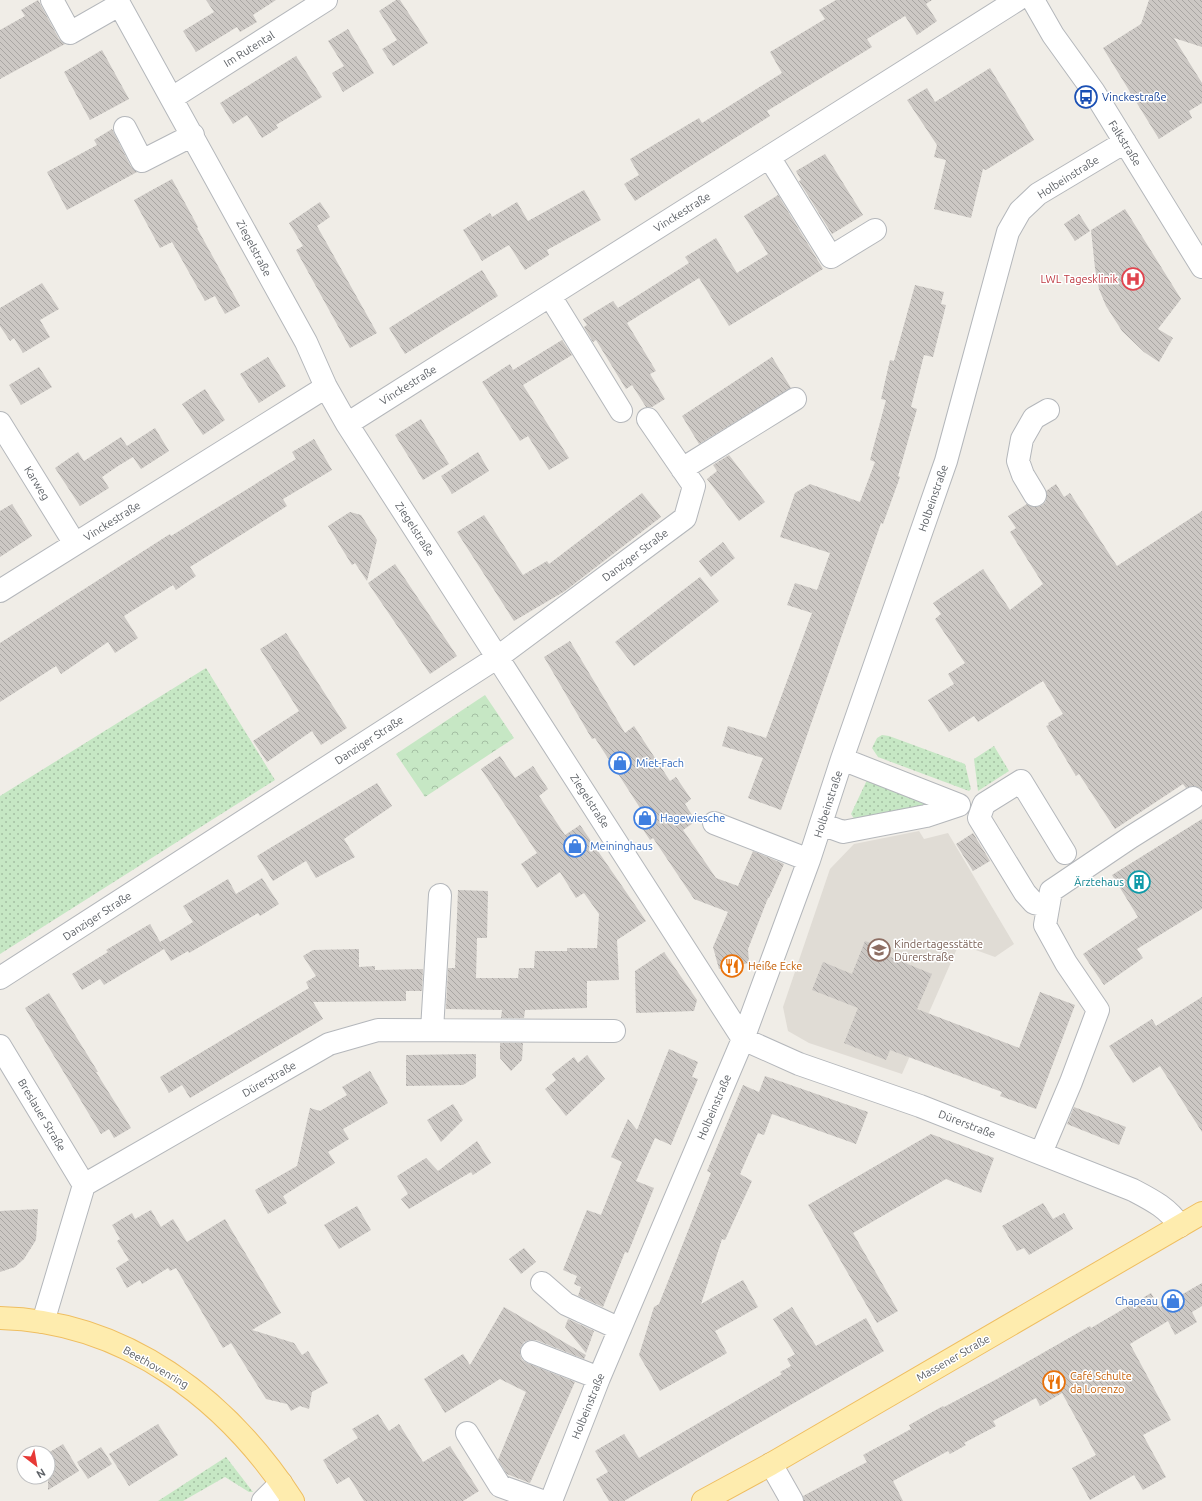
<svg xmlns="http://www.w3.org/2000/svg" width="1202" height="1501" font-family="Ubuntu,sans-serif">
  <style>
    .education { fill: #e0dcd5 }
    .grass { fill: url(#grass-dots) }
    .park { fill: url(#park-crowns) }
    .building { fill: url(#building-back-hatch) }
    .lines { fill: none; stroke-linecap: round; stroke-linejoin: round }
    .minor-casing { stroke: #b4b7bb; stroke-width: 24 }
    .major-casing { stroke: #efbe60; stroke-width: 24 }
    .minor { stroke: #fff; stroke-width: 22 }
    .major { stroke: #feecae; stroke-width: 22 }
    .labels { text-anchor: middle; stroke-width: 3; stroke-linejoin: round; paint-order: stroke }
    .street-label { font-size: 11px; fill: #5e6267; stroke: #fff }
    .transit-label { font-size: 11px; fill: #164399; stroke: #fff; text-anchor: start }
    .health-label { font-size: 11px; fill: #be3a42; stroke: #fff; text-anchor: end }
    .shop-label { font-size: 11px; fill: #366cbe; stroke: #fff; text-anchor: start }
    .culture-label { font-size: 11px; fill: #0d838f; stroke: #fff; text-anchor: end }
    .education-label { font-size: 11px; fill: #785e54; stroke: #fff; text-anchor: start }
    .food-label { font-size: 11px; fill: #c56008; stroke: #fff; text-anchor: start }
  </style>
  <defs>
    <pattern id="grass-dots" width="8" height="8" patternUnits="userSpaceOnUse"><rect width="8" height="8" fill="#c6e7c4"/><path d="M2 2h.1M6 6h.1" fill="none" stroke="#a4bfa3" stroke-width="1.8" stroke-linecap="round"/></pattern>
    <pattern id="park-crowns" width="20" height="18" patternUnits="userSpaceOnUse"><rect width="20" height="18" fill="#c6e7c4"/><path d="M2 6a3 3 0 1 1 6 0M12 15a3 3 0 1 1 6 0" fill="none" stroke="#a4bfa3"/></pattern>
    <pattern id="building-back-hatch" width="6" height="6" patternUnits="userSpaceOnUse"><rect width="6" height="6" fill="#ccc8c4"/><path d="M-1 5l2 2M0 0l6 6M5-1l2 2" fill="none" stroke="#a9a6a3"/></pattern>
  </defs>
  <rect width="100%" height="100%" fill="#f0ede7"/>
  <path class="education" d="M919 831 924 839 948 833 1014 944 995 957 959 944 902 1074 809 1043 788 1031 783 1007 830 869 854 844Z"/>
  <path class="grass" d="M206 668 275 780 0 954V796Z
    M882 735 889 736 965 764 971 789 969 791 878 757 872 748 877 738Z
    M994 746 1009 771 978 791 974 759Z
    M867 780 931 801 929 807 855 820 851 814Z
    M226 1457 253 1492H249L225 1477 183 1501H158Z"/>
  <path class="park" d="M485 695 514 738 425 797 396 754Z"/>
  <path class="building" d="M38 0 59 39 65 44 0 79V30L25 16 21 10Z
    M206 0H276L253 15 257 22 240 32 237 27 196 52 183 31 214 12Z
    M396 0H400L428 43 393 66 382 49 397 40 379 11Z
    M836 0H932L926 4 937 21 917 35 905 16 867 39 872 47 767 111 770 116 635 201 624 184 639 175 630 159 699 118 702 123 782 73 770 52 825 19 819 10Z
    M1149 0H1202V47L1174 38 1202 83V103L1189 111 1192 118 1159 139 1103 48 1141 24Z
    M348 29 374 73 343 92 332 73 344 66 328 41Z
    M102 50 129 99 90 120 64 72Z
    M296 56 322 97 276 125 278 128 262 138 247 115 233 124 220 103Z
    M990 68 1034 140 986 170 983 169 971 218 934 209 946 160 934 157 937 145 907 100 927 88 935 102Z
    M112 129 131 167 137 172 67 210 47 172 97 145 94 140Z
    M825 154 863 215 832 234 799 181 801 180 796 171Z
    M172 179 198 227 197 228 240 306 225 314 215 296 205 301 172 242 160 248 134 200Z
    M584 190 601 220 547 250 549 255 525 270 509 245 482 261 463 230 490 213 492 217 517 202 528 221Z
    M778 195 823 269 729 326 699 278 627 323 656 371 650 374 665 399 652 407H646L632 385 626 389 596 340 593 342 584 327 587 325 583 319 613 301 618 308 689 263 685 257 716 238 737 273 768 254 744 216Z
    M320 202 330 217 317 226 377 333 350 348 296 250 303 246 289 223Z
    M1125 209 1181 299 1158 329 1173 338 1159 362 1144 352 1122 331 1106 306 1099 289 1095 268 1091 230Z
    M1079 214 1090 231 1075 241 1064 224Z
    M482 270 498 296 405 354 389 328Z
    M42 283 59 309 40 320 50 337 23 353 14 338 10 341 0 326V308Z
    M915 285 944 292 941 304 946 305 933 357 924 355 911 407 917 409 898 476 900 477 883 524 881 523 781 810 748 798 763 758 722 746 728 726 766 738 812 613 787 605 795 583 817 590 830 553 780 537 795 493 810 484 860 502 875 462 870 460 886 400 881 399 890 360 894 361Z
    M562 340 572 355 523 385 569 458 549 470 528 436 520 441 482 382 510 364 513 370Z
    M268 357 286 386 259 403 240 374Z
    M772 357 791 388 699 444 682 416Z
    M39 367 52 387 21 405 9 385Z
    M205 389 225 420 203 435 182 404Z
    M421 419 449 464 423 480 395 435Z
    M155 428 169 451 141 469 133 457 118 466 102 477 109 488 80 506 55 468 78 452 84 461 121 437 127 446Z
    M314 439 332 470 283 499 287 506 190 567 196 576 176 590 173 585 124 616 138 638 115 653 108 642 61 674 56 666 0 702V643L170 534 171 536 296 459 292 452Z
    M478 452 489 471 452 494 441 476Z
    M729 455 765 502 739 521 707 479 717 471 713 465Z
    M1056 484 1064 497 1070 493 1117 566 1202 511V790L1193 786 1186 788 1183 784 1115 829 1079 774 1076 776 1046 726 1049 725 1048 723 1063 714 1043 681 978 722 974 716 949 732 928 700 954 684 948 674 965 663 935 619 941 614 933 603 983 569 1010 610 1043 584 1010 532 1016 528 1008 516 1027 504 1035 507 1042 505 1046 501V491Z
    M642 493 661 517 565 591 514 621 457 532 484 515 523 575 547 561 549 564Z
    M12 504 32 536 0 557V511Z
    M350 512 361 515 377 540 367 581 355 563 352 565 328 526Z
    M723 542 735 558 711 577 699 561Z
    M395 564 457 656 430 674 368 583Z
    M700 577 719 601 634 666 615 642Z
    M286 633 347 728 321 745 312 731 267 762 253 741 299 711 260 649Z
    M570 641 625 733 634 726 670 781 676 777 691 799 685 804 696 821 683 830 716 878 738 886 753 851 784 864 769 898H768L748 949 749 963 719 969 713 947 728 912 694 899 653 838 650 840 634 816 642 811 595 738 592 739 544 657Z
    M500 756 515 778 533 766 548 789 539 796 565 835 580 825 646 921 617 940 619 980 587 981V1008L525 1010 524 1018H501L502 1010 446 1009 448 968H455L458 890 488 891 487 938H477L476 978H518L519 968H534L535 951H567V948H597L599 914 584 893 576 898 560 872 537 888 521 864 537 853 481 769Z
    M377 783 392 806 344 839 355 857 316 878 306 861 273 881 257 856Z
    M1202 819V909L1137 949 1143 958 1104 985 1083 954 1138 917 1112 875Z
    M973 833 990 861 973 871 956 844Z
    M262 878 279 904 260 916 258 913 189 953 188 951 171 961 164 949 104 985 100 979 82 990 72 974 108 952 106 950 150 924 160 942 177 932 193 922 183 906 228 879 236 894Z
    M865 941 890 950 888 956 932 974 917 1009 1019 1048 1040 992 1075 1005 1036 1109 1000 1096 1002 1092 890 1050 886 1060 844 1043 858 1008 812 990 823 962 852 974Z
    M359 949V967L375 966V970L423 969 422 991H406V1001L313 1002 323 1019 190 1098 182 1085 169 1093 160 1077 309 988 306 982 316 976 303 956 313 950Z
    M664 952 697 1000 694 1011 636 1013 635 971Z
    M49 993 98 1072H96L131 1128 114 1138 109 1129 101 1134 25 1008Z
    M1202 997V1132L1160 1066 1133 1083 1109 1046 1152 1019 1156 1026Z
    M500 1043H523L522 1060 511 1071 500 1058Z
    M669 1049 698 1062 692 1077 698 1079 671 1145 655 1138 636 1181 654 1188 628 1253 625 1252 603 1307 578 1296 581 1287 574 1284 577 1276 563 1270 587 1210 601 1215 622 1162 611 1157 628 1119 637 1130Z
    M476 1054V1077L463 1085 406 1086V1055Z
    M587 1055 605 1079 566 1116 545 1089 556 1080 552 1074 574 1057 578 1063Z
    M370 1071 388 1103 343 1129 349 1139 328 1152 335 1163 283 1196 287 1203 268 1214 255 1190 297 1166 310 1108 320 1111 347 1095 342 1087Z
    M765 1076 868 1112 856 1144 772 1114 764 1135 758 1133 740 1174 752 1181 725 1240 722 1239 701 1304 743 1280 758 1307 715 1331 727 1353 660 1391 639 1355 654 1307 659 1304 711 1173 707 1171 743 1085 759 1092Z
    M453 1104 463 1120 441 1142 427 1120Z
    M1074 1107 1126 1127 1119 1145 1067 1124Z
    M931 1134 994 1158 981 1193 946 1179 853 1233 898 1311 877 1323 808 1205Z
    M477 1141 491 1163 473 1175 471 1172 409 1209 401 1199 408 1194 397 1176 426 1158 438 1171Z
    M1043 1203 1053 1219 1064 1213 1073 1229 1029 1255 1024 1248 1017 1251 1002 1226Z
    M357 1206 371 1230 339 1249 324 1225Z
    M38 1209 36 1240 24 1259 15 1267 0 1272V1211Z
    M151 1210 161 1227 173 1219 187 1242 225 1219 281 1313 252 1330 294 1343 302 1355 308 1351 328 1383 312 1392 309 1409 300 1406 291 1411 287 1404 266 1399 231 1343 223 1348 176 1268 170 1271 168 1268 142 1284 140 1280 127 1288 116 1268 129 1260 117 1241 120 1239 112 1225 132 1213 135 1219Z
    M524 1248 536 1262 521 1274 509 1259Z
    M1202 1283V1306L1192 1312 1197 1322 1175 1335 1168 1321 1130 1344 1171 1420 1143 1435 1166 1477 1143 1490 1134 1475 1090 1500 1072 1468 1096 1455 1062 1393 1040 1406 1036 1398 993 1421 996 1426 964 1443 966 1445 950 1454 948 1451 893 1481 903 1501H804L803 1496 867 1462 863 1455 911 1429 909 1425 943 1406 944 1407 997 1379 1090 1326 1091 1328 1151 1293 1164 1315 1160 1307Z
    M504 1307 586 1355 584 1359 536 1340H530L524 1342 521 1347 520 1354 522 1360 527 1363 575 1382 530 1483 507 1474 498 1460 526 1392 500 1379 445 1413 424 1379 463 1354 470 1365Z
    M792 1307 816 1346 866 1318 884 1351 624 1501H609L596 1479 608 1472 595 1451 624 1434 639 1458 782 1374 780 1372 791 1366 787 1359 795 1354 773 1319Z
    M568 1319 594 1331 586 1353 565 1327Z
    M378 1414 389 1431 399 1424 423 1462 450 1446 479 1491 463 1501H364L349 1477 337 1484 323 1460 358 1438 352 1429Z
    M158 1424 178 1455 129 1486 109 1454Z
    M63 1444 79 1471 48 1490V1453Z
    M101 1447 112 1464 88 1479 77 1462Z"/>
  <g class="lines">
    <g class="minor-casing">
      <path id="minor" d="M52 0 70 33 119 5
        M117 0 306 342 326 387 347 424 743 1039
        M1033 0 1053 35 1094 92 1202 267
        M172 98 326 0
        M125 128 142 161 193 135
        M769 157 831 257 875 230
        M550 296 621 411
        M0 423 75 544
        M347 424 1017 0
        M682 469 795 399
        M1035 495 1023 475 1018 461 1022 439 1034 418 1048 410
        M0 591 326 387
        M842 759 959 805
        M714 823 809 860
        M821 824 843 832 926 816 959 805
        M1048 906 1034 903 1025 893 979 818 984 804 1021 781 1065 853
        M0 978 498 657 685 518 694 486 648 419
        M432 1030 440 895
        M743 1039 799 1064 920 1106 1133 1190C1152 1200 1168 1208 1180 1226
        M0 1046 84 1185
        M1041 1153 1071 1082 1098 1010 1066 963 1045 925 1051 891 1131 837 1193 798
        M542 1283 566 1304 620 1329
        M43 1322 84 1185 329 1044 378 1030 614 1031
        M532 1352 599 1378
        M467 1433 500 1486 542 1501
        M771 1464 792 1501
        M263 1501 281 1483
        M551 1501 599 1378 743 1039 809 860 842 759 946 461 1008 232 1020 211 1038 194 1125 142"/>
    </g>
    <g class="major-casing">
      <path id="major" d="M0 1318C125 1321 227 1399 293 1501
        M703 1501 771 1464 1202 1213"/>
    </g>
    <use href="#minor" class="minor"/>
    <use href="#major" class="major"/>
  </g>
  <defs>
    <g id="bus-ring" transform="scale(1.15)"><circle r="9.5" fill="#fff" stroke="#1a4fb4" stroke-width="1.5"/><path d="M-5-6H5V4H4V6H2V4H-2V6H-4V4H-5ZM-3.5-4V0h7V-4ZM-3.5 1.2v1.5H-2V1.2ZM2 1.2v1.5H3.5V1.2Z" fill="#1a4fb4"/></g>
    <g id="hospital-ring" transform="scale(1.15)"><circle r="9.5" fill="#fff" stroke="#e0444e" stroke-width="1.5"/><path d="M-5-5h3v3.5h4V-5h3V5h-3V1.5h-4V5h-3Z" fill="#e0444e"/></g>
    <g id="shop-ring" transform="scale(1.15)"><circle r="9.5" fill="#fff" stroke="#3f7fe0" stroke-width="1.5"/><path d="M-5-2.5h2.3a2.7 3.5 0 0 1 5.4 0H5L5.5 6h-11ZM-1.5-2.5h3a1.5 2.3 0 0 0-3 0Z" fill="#3f7fe0"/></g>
    <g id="building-ring" transform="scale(1.15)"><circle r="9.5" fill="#fff" stroke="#0f9aa8" stroke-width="1.5"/><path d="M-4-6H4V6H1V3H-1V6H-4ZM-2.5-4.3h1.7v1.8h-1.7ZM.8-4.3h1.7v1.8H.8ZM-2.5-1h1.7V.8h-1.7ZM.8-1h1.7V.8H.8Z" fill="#0f9aa8"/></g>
    <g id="school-ring" transform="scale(1.15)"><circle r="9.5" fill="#fff" stroke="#8d6e63" stroke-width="1.5"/><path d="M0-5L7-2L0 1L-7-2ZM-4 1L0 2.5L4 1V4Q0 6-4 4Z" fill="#8d6e63"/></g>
    <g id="restaurant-ring" transform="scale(1.15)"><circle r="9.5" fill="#fff" stroke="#e8710a" stroke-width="1.5"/><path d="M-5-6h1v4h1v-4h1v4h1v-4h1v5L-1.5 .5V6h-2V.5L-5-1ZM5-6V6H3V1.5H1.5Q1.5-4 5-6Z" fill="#e8710a"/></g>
  </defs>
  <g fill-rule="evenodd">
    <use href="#bus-ring" x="1086" y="97"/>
    <use href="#hospital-ring" x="1133" y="279"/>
    <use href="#shop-ring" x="620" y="763"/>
    <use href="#shop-ring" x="645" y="818"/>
    <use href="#shop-ring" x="575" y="846"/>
    <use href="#building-ring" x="1139" y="882"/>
    <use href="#school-ring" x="879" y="950"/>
    <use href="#restaurant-ring" x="732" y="966"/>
    <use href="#shop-ring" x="1173" y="1301"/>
    <use href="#restaurant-ring" x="1054" y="1382"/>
  </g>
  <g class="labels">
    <g class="street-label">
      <text transform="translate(249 49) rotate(-32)" y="4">Im Rutental</text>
      <text transform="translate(1125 143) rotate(58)" y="4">Falkstraße</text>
      <text transform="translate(1068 177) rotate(-32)" y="4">Holbeinstraße</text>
      <text transform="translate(682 212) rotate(-32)" y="4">Vinckestraße</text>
      <text transform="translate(254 248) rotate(62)" y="4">Ziegelstraße</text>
      <text transform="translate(408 385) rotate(-32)" y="4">Vinckestraße</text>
      <text transform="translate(37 483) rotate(58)" y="4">Karweg</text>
      <text transform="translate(933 498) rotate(-71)" y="4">Holbeinstraße</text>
      <text transform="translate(112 521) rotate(-32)" y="4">Vinckestraße</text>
      <text transform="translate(415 529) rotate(57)" y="4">Ziegelstraße</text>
      <text transform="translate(635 555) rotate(-37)" y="4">Danziger Straße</text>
      <text transform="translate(369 740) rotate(-33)" y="4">Danziger Straße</text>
      <text transform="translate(590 801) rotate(57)" y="4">Ziegelstraße</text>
      <text transform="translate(828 804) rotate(-72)" y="4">Holbeinstraße</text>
      <text transform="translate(97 916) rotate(-33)" y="4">Danziger Straße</text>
      <text transform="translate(269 1079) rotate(-30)" y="4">Dürerstraße</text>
      <text transform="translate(714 1107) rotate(-67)" y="4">Holbeinstraße</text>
      <text transform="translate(42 1115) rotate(59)" y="4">Breslauer Straße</text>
      <text transform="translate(967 1124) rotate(21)" y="4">Dürerstraße</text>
      <text transform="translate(953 1358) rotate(-30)" y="4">Massener Straße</text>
      <text transform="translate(156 1367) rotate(30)" y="4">Beethovenring</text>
      <text transform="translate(588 1406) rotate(-68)" y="4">Holbeinstraße</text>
    </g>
    <g class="transit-label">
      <text x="1102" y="101">Vinckestraße</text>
    </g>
    <g class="health-label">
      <text x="1118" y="283">LWL Tagesklinik</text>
    </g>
    <g class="shop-label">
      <text x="636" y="767">Miet-Fach</text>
      <text x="660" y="822">Hagewiesche</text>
      <text x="590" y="850">Meininghaus</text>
      <text x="1158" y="1305" text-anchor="end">Chapeau</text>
    </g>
    <g class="culture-label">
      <text x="1124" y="886">Ärztehaus</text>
    </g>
    <g class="education-label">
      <text x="894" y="948">Kindertagesstätte<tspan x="894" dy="13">Dürerstraße</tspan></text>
    </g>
    <g class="food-label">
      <text x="748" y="970">Heiße Ecke</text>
      <text x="1070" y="1380">Café Schulte<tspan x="1070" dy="13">da Lorenzo</tspan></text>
    </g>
  </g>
  <g transform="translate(36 1465) rotate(149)"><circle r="19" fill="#ffffff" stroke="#bfc0c2"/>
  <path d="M0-3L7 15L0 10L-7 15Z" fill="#e73936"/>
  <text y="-6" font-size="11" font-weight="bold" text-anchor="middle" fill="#5e6267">N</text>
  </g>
</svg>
